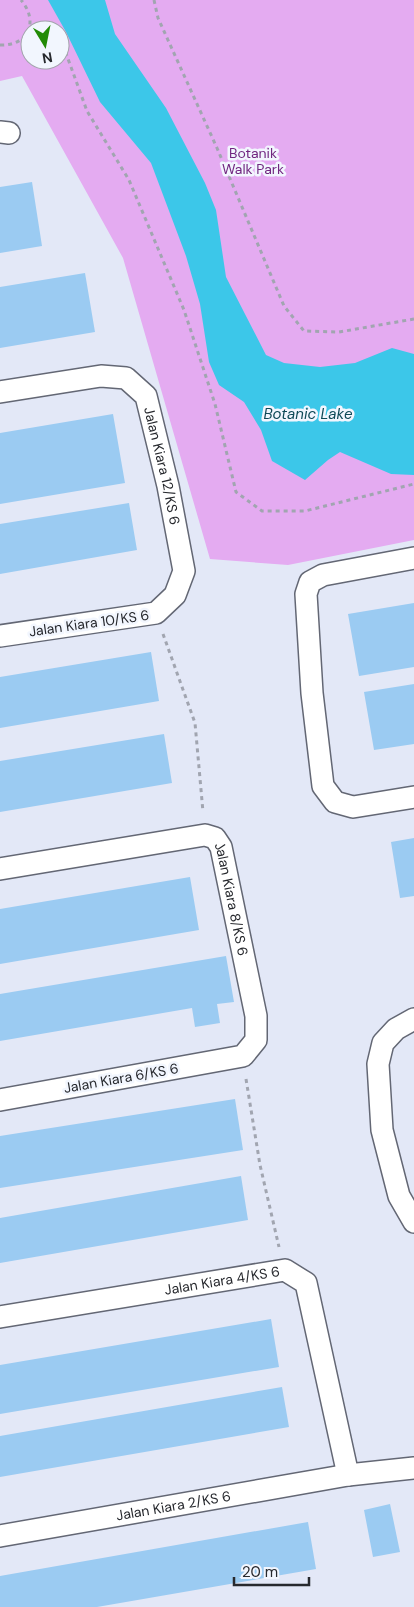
<svg xmlns="http://www.w3.org/2000/svg" width="414" height="1607" font-family="'DM Sans',sans-serif">
  <style>
    .green { fill: #e4abf1; fill-rule: evenodd }
    .water { fill: #3cc7e9 }
    .building { fill: #9bcbf2 }
    .lines { fill: none; stroke-linecap: round; stroke-linejoin: round }
    .minor-casing { stroke: #636774; stroke-width: 24 }
    .path { stroke: #a1a5b0; stroke-width: 3; stroke-dasharray: 4 4; stroke-linecap: butt }
    .minor { stroke: #fff; stroke-width: 21 }
    .labels { text-anchor: middle; stroke-width: 5; stroke-linejoin: round; paint-order: stroke }
    .park-label { font-size: 14px; fill: #712780; stroke: #f2f6fe }
    .street-label { font-size: 14px; fill: #27292e; stroke: #f2f6fe }
    .water-label { font-size: 15px; font-style: italic; fill: #0e4957; stroke: #f2f6fe }
  </style>
  <rect width="100%" height="100%" fill="#e3e8f7"/>
  <path class="green" d="M0 0H414V540L288 565 210 559 123 258 22 76 0 81ZM30 30H60V60H30Z"/>
  <path class="water" d="M48 0H105L115 34 166 108 205 183 216 210 226 277 266 355 284 363 320 367 355 363 392 348 414 354V475L391 474 340 452 328 460 305 480 272 461 261 430 244 402 219 385 209 362 200 304 186 256 151 163 100 102 66 32Z"/>
  <path class="building" d="M32 182 42 246 0 253V187Z
    M85 273 95 332 0 348V287Z
    M113 414 125 483 0 504V433Z
    M129 503 137 550 0 574V524Z
    M414 603V667L359 676 348 614Z
    M151 652 159 701 0 728V677Z
    M414 684V744L374 750 364 692Z
    M164 734 172 783 0 812V761Z
    M414 838V896L400 898 391 842Z
    M190 877 199 930 0 964V909Z
    M226 956 234 1002 217 1004 220 1023 195 1027 192 1008 0 1041V994Z
    M235 1099 243 1150 0 1188V1136Z
    M241 1176 248 1220 0 1263V1218Z
    M271 1319 279 1367 0 1414V1365Z
    M282 1387 289 1427 0 1477V1436Z
    M390 1504 400 1552 373 1557 364 1510Z
    M308 1522 316 1569 97 1607H0V1576Z"/>
  <g class="lines">
    <g class="minor-casing">
      <g id="minor">
        <path d="M0 132 9 133"/>
        <path id="s1" d="M0 392 101 376 126 378 146 396 168 486 184 571 175 595 156 613 0 636"/>
        <path d="M414 558 323 575 310 582 306 594 312 693 323 786 335 802 353 807 414 797"/>
        <path id="s2" d="M0 869 205 835 215 838 221 847 256 1016V1040L243 1056 0 1100"/>
        <path d="M414 1019 396 1029 383 1043 378 1064 382 1130 399 1196 414 1222"/>
        <path id="s3" d="M0 1317 285 1270 306 1283 348 1475"/>
        <path id="s4" d="M0 1536 348 1475 414 1468"/>
      </g>
    </g>
    <path class="path" d="M154 0 158 18 217 148 284 306 304 331 339 332 414 319
      M60 37 87 111 129 180 184 310 215 404 236 492 262 511H305L414 484
      M0 45C29 46 39 21 21 0
      M163 634 195 723 203 812
      M246 1079 260 1165 279 1247"/>
    <use href="#minor" class="minor"/>
  </g>
  <g class="labels">
    <g class="park-label">
      <text x="253" y="158">Botanik<tspan x="253" dy="16">Walk Park</tspan></text>
    </g>
    <g class="street-label">
      <text dy="5" stroke="none"><textPath href="#s1" startOffset="226">Jalan Kiara 12/KS 6</textPath></text>
      <text transform="translate(89 623) rotate(-8)" y="5">Jalan Kiara 10/KS 6</text>
      <text dy="5" stroke="none"><textPath href="#s2" startOffset="282">Jalan Kiara 8/KS 6</textPath></text>
      <text transform="translate(121 1078) rotate(-10)" y="5">Jalan Kiara 6/KS 6</text>
      <text dy="5" stroke="none"><textPath href="#s3" startOffset="225">Jalan Kiara 4/KS 6</textPath></text>
      <text dy="5" stroke="none"><textPath href="#s4" startOffset="176">Jalan Kiara 2/KS 6</textPath></text>
    </g>
    <g class="water-label">
      <text x="308" y="419">Botanic Lake</text>
    </g>
  </g>
  <g transform="translate(45 45) rotate(170)"><circle r="24" fill="#f2f6fe" stroke="#a1a4ab"/>
  <path d="M0-4L9 19L0 12L-9 19Z" fill="#228b07"/>
  <text y="-8" font-size="14" font-weight="bold" text-anchor="middle" fill="#27292e">N</text>
  </g>
  <path d="M234 1577v8h75v-8" fill="none" stroke="#27292e" stroke-width="2.5"/>
  <text x="242" y="1577" font-size="15" fill="#27292e" stroke="#f2f6fe" stroke-width="4" paint-order="stroke">20 m</text>
</svg>
